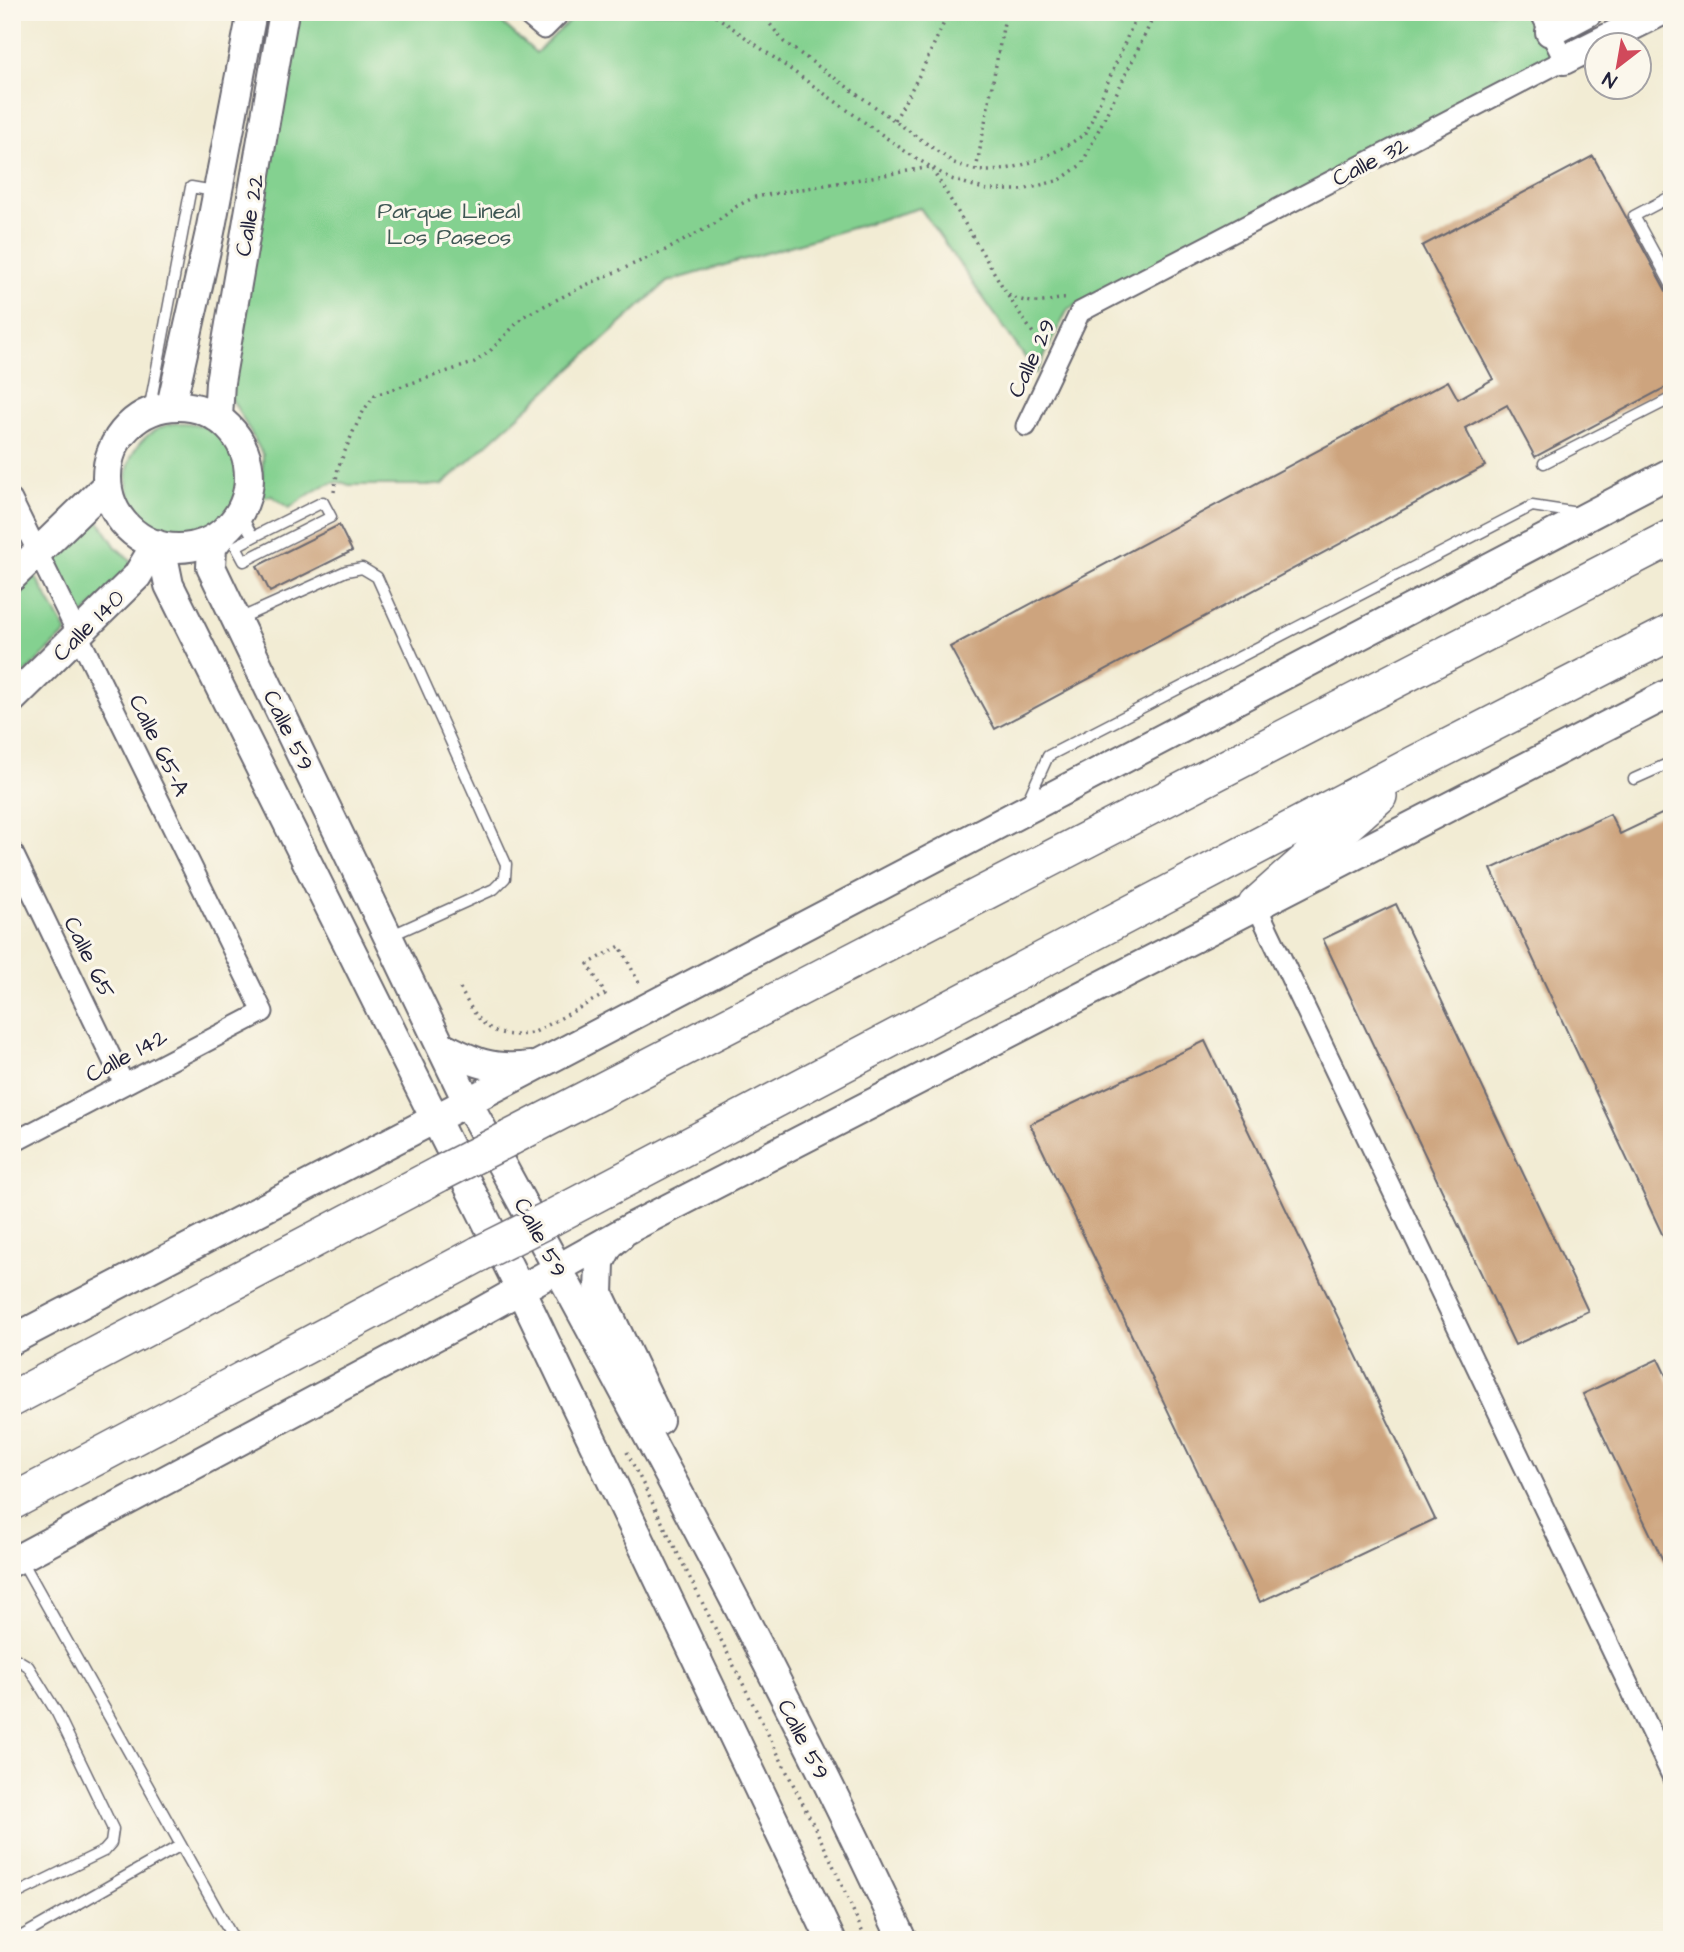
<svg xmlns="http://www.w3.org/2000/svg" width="1684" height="1952" font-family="'Architects Daughter',sans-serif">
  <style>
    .green { fill: #84d190; stroke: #537a66; stroke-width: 2 }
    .building { fill: #cda47e }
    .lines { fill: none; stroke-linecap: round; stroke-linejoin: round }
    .lane-casing { stroke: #6b6971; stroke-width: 13 }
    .street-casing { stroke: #6b6971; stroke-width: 23 }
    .secondary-casing { stroke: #6b6971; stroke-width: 32 }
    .highway-casing { stroke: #6b6971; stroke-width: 38 }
    .path { stroke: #6b6971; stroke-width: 3.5; stroke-dasharray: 2 5; stroke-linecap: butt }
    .lane { stroke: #fff; stroke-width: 10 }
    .street { stroke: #fff; stroke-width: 19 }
    .secondary { stroke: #fff; stroke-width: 28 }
    .highway { stroke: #fff; stroke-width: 35 }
    .highway-bridge-casing { stroke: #6b6971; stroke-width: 38; stroke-linecap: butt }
    .highway-bridge { stroke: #fff; stroke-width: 35 }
    .labels { text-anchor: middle; stroke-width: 6; stroke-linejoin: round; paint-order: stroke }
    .street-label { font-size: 23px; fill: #22223b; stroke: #fbf7ec }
    .park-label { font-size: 23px; fill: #3f5754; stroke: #fbf7ec }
  </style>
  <rect width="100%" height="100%" fill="#fbf7ec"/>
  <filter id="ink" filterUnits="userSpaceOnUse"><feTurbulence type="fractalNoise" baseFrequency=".0143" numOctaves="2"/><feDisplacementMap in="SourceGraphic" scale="14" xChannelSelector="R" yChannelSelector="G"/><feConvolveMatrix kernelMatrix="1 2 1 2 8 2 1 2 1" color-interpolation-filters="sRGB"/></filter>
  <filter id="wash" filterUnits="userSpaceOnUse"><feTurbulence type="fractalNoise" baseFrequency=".00686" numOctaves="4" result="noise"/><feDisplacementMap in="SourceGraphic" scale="28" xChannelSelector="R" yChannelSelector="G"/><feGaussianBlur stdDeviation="1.57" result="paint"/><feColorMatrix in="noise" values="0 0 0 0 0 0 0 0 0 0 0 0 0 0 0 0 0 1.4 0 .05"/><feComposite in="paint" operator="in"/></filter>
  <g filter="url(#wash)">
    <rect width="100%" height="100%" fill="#f2ecd4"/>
    <path class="green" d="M293 12H490L536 53 579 12H1536L1564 60 1282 207 1068 309 1036 373 920 208 667 282 442 485H349C330 474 306 498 289 508L272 496 262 497 263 455 228 392Z
      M127 479a56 56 0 1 1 112 0a56 56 0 1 1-112 0Z
      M97 518 116 547 135 565 79 619 51 558Z
      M34 574 67 632 12 686V597Z"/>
    <g id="blocks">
      <path class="building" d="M1593 156 1672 302V384L1535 457 1507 405 1465 428 1485 466 995 729 950 647 1448 381 1458 399 1493 379 1422 246Z
        M339 525 352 551 270 592 257 566Z
        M1672 809V1255L1491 869 1610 814 1620 834Z
        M1396 904 1588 1311 1515 1345 1323 939Z
        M1205 1041 1435 1519 1260 1602 1030 1124Z
        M1658 1359 1672 1388V1579L1583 1394Z"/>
    </g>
  </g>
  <g filter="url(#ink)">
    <use href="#blocks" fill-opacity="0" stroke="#6b6971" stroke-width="2"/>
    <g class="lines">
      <g class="lane-casing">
        <path id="lane" d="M1672 196 1634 216 1672 286
          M149 411 191 187 214 191
          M1544 463 1672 398
          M239 512 253 537 236 546 244 561 331 517 323 502 253 537
          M239 619 346 571 362 568 377 577 506 864 505 878 494 889 392 935
          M1634 779 1672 762
          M1028 800 1048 756 1532 506 1578 513
          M22 1561 234 1940
          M12 1659 18 1660 28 1666 57 1713 113 1829 111 1843 104 1851 12 1896
          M15 1940 181 1845"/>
      </g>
      <g class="street-casing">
        <path id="street" d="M524 12 544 29 561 12
          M1026 426 1080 312 1564 60 1540 12
          M12 500 263 1012 12 1143
          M12 851 124 1084
          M1256 905 1672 1776"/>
      </g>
      <g class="secondary-casing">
        <path id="secondary" d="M1550 32 1588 12
          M1564 60 1660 12
          M171 406 210 232 252 12
          M107 477a71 71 0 1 1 142 0a71 71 0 1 1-142 0Z
          M218 418 220 382 284 12
          M226 529 212 547 211 567 440 1045 467 1101C617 1378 770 1654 903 1940
          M161 546 169 585 520 1289 831 1940
          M12 577 107 485
          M12 699 137 576 156 544
          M440 1045C473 1062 492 1071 530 1066
          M620 1236 609 1245 600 1262 599 1294 659 1420
          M12 1340 1672 472
          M12 1562 475 1315 632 1227 1672 692"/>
      </g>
      <g class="highway-casing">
        <path id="highway" d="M1256 905 1379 796
          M510 1138 1672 537
          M553 1217 1416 763 1672 632
          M12 1399 439 1174
          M12 1502 479 1254"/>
      </g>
      <path class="path" d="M710 12 909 154 951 179 987 190H1022L1060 180 1082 164 1156 12
        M764 12 770 24 784 42 954 163C960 165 968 168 975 170 1009 176 1059 153 1086 133L1138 12
        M895 120 922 70 949 12
        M976 170 1006 12
        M1008 296 1043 348
        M334 492 338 468 353 432 364 410 375 395 473 363 489 352 524 316 586 285 668 249 714 224 737 206 755 197 931 167 1007 294C1017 300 1031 303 1043 302 1052 301 1058 298 1068 299
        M460 988C477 1022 493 1043 535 1032L605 994 588 964 620 946 640 985
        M627 1452 830 1858 866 1940"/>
      <use href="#lane" class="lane"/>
      <use href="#street" class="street"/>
      <use href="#secondary" class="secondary"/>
      <use href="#highway" class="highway"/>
      <g class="highway-bridge-casing">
        <path id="highway-bridge" d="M439 1174 510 1138
          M479 1254 553 1217"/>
      </g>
      <use href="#highway-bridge" class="highway-bridge"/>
    </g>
  </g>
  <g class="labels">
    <g class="street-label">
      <text transform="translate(1370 161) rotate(-27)" y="8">Calle 32</text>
      <text transform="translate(249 215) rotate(-80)" y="8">Calle 22</text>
      <text transform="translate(1031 358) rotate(-65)" y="8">Calle 29</text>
      <text transform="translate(88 625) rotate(-45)" y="8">Calle 140</text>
      <text transform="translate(289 730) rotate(64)" y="8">Calle 59</text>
      <text transform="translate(160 745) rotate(64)" y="8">Calle 65-A</text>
      <text transform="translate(90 957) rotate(64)" y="8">Calle 65</text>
      <text transform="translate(126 1055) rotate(-28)" y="8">Calle 142</text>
      <text transform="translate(541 1237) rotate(62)" y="8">Calle 59</text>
      <text transform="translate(804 1739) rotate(63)" y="8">Calle 59</text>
    </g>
    <g class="park-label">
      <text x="449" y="218">Parque Lineal<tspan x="449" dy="26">Los Paseos</tspan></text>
    </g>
  </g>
  <rect width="1684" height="1952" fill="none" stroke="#fbf7ec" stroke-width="42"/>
  <g transform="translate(1618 66) rotate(211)"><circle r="33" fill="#fbf7ec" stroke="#a4a2a5" stroke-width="2"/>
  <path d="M0-5L12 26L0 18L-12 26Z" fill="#d1495b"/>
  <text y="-10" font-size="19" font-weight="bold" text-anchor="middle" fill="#22223b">N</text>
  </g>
</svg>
